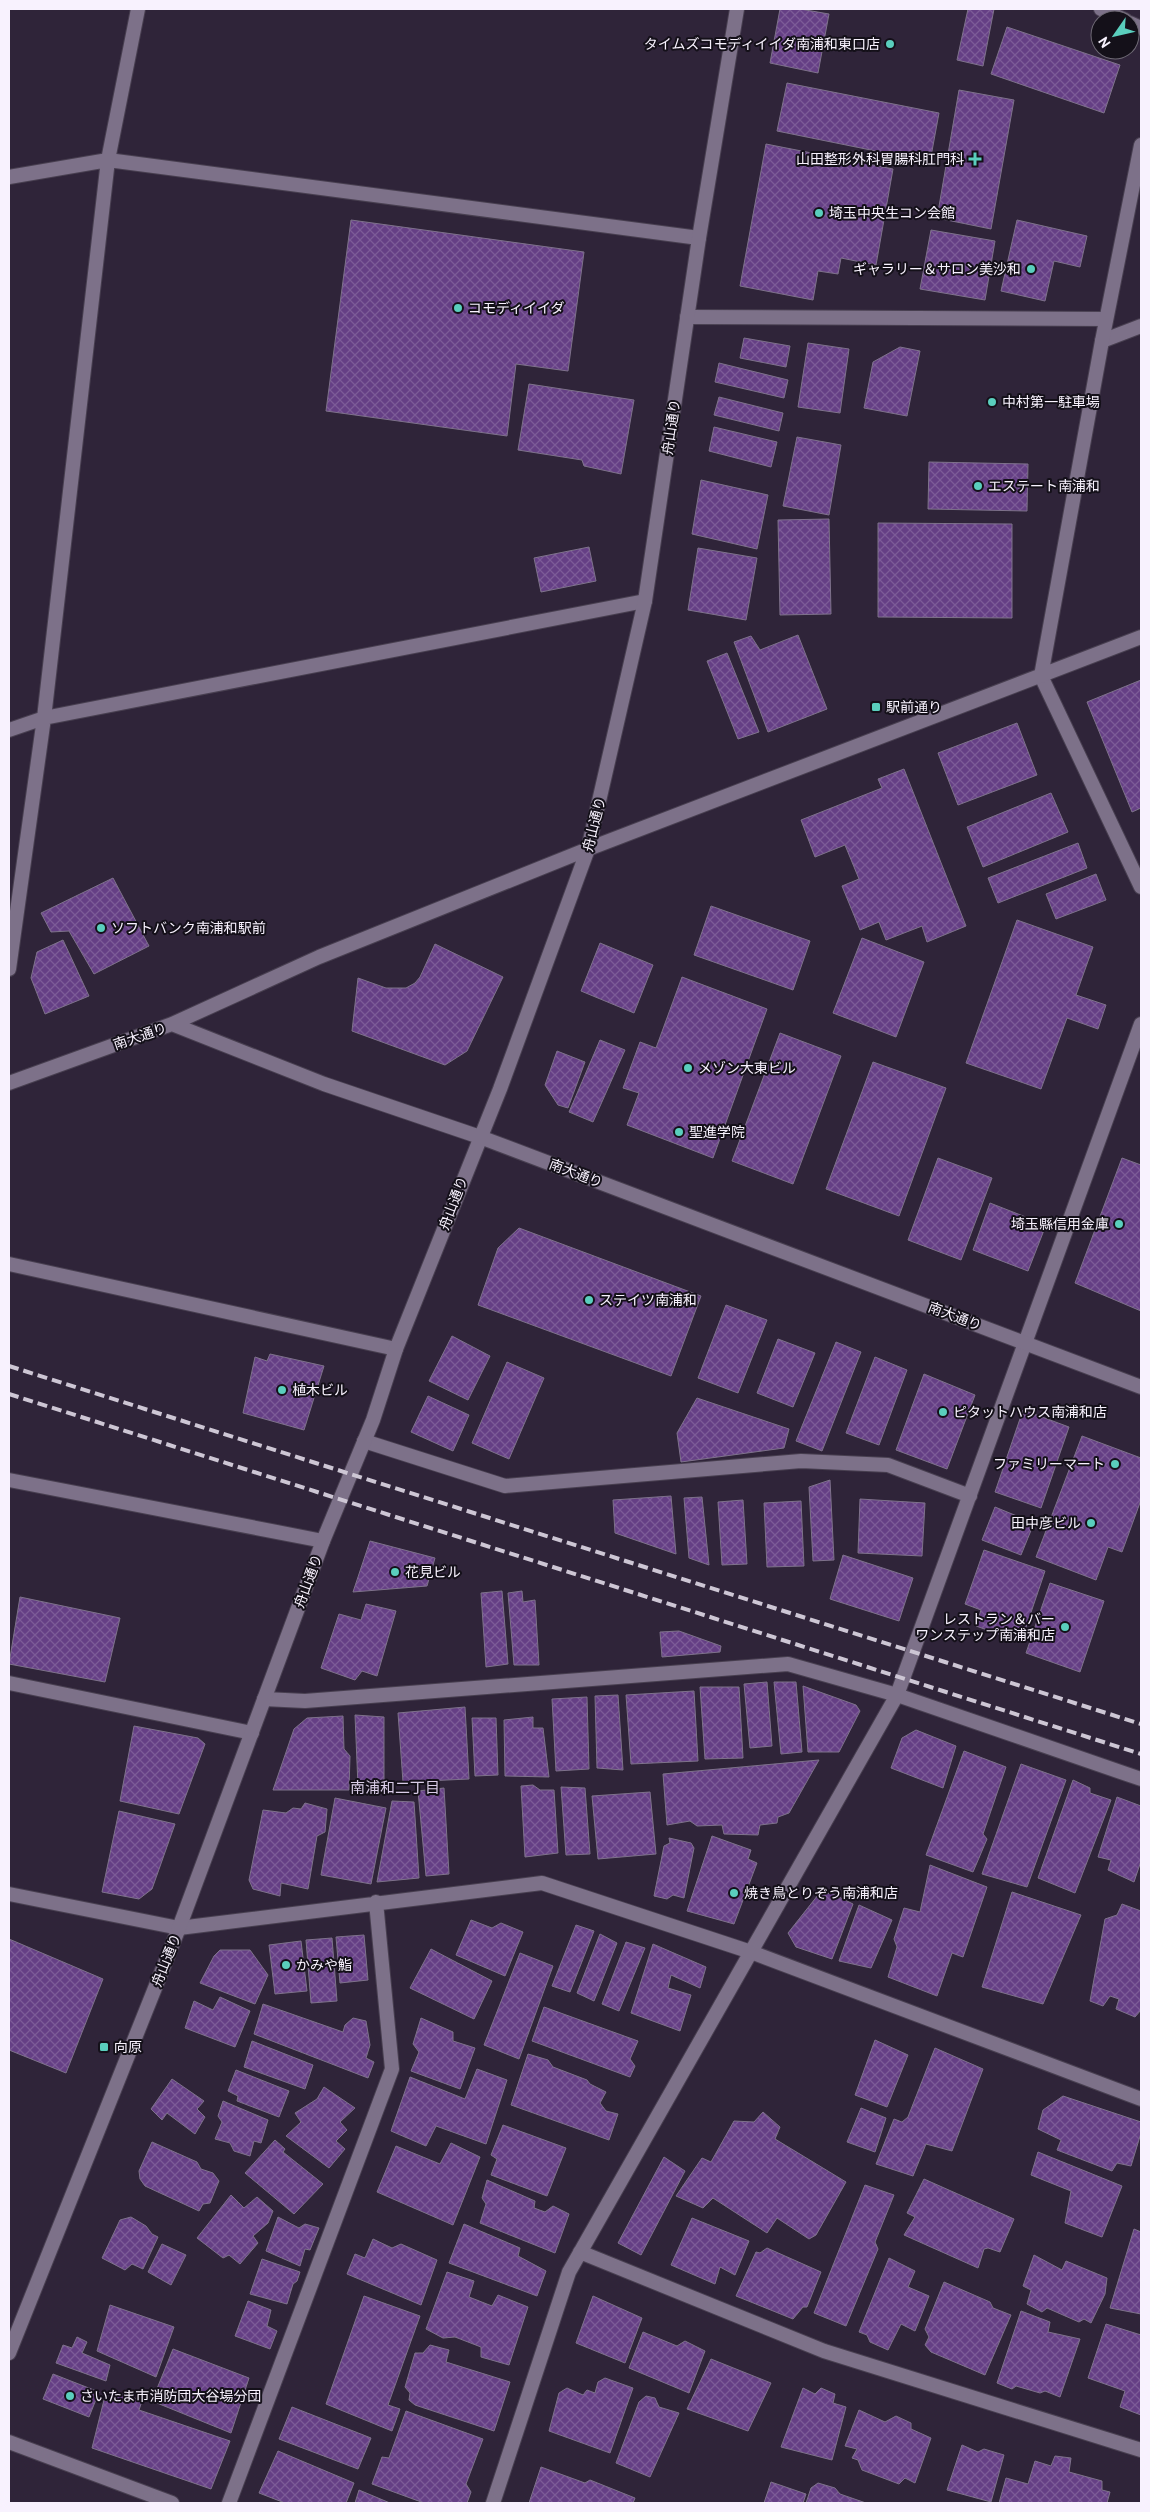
<svg xmlns="http://www.w3.org/2000/svg" width="1150" height="2512" font-family="Overpass,'Noto Sans JP',sans-serif">
  <style>
    .building { fill: url(#building-cross-hatch); stroke: #7e728b }
    .lines { fill: none; stroke-linecap: round; stroke-linejoin: round }
    .service-casing { stroke: #483f50; stroke-width: 16 }
    .minor-casing { stroke: #483f50; stroke-width: 16 }
    .tertiary-casing { stroke: #483f50; stroke-width: 16 }
    .service { stroke: #7d7189; stroke-width: 14 }
    .minor { stroke: #7d7189; stroke-width: 14 }
    .tertiary { stroke: #7d7189; stroke-width: 14 }
    .rail { stroke: #cdc6d4; stroke-width: 4; stroke-dasharray: 10 5; stroke-linecap: butt }
    .poi-dot { fill: #5acebd; stroke: #141019; stroke-width: 2 }
    .labels { text-anchor: middle; stroke-width: 4; stroke-linejoin: round; paint-order: stroke }
    .poi-label { font-size: 14px; fill: #f8f2fe; stroke: #141019; text-anchor: start }
    .street-label { font-size: 14px; fill: #f8f2fe; stroke: #141019 }
    .neighbourhood-label { font-size: 15px; fill: #d9cce7; stroke: #141019 }
  </style>
  <defs>
    <pattern id="building-cross-hatch" width="8" height="8" patternUnits="userSpaceOnUse" patternTransform="scale(1.25)"><rect width="8" height="8" fill="#653f85"/><path d="M0 0l8 8M0 8l8-8" fill="none" stroke="#7c5b97"/></pattern>
  </defs>
  <rect width="100%" height="100%" fill="#2f2439"/>
  <path class="building" d="M780 9H800L829 14 818 73 770 63Z
    M968 9H994L983 66 957 60Z
    M1007 27 1120 65 1104 113 991 74Z
    M787 83 939 113 930 162 777 131Z
    M959 90 1014 100 991 229 937 218Z
    M766 144 893 169 876 265 841 258 838 274 818 271 813 300 740 286Z
    M351 220 584 252 568 371 516 364 507 436 326 411Z
    M1017 220 1087 236 1080 267 1054 261 1045 301 1001 291Z
    M931 230 995 241 985 300 920 289Z
    M744 338 790 346 786 367 740 358Z
    M808 343 849 349 840 413 798 407Z
    M900 347 920 351 907 416 864 408 873 362Z
    M719 363 788 380 784 398 715 382Z
    M529 384 634 400 621 474 584 466 582 460 518 450Z
    M719 397 783 413 779 431 714 415Z
    M714 427 777 442 771 467 709 451Z
    M797 437 841 445 829 515 783 506Z
    M929 462 1028 464 1027 511 928 509Z
    M701 480 768 495 757 549 692 534Z
    M829 519 831 614 780 615 778 520Z
    M878 523 1012 524V618L878 617Z
    M589 547 596 581 541 592 534 558Z
    M698 548 757 558 746 620 688 610Z
    M798 635 827 709 768 732 734 642 751 636 760 650Z
    M727 653 759 732 738 739 707 661Z
    M1141 680V808L1132 812 1087 702Z
    M1017 723 1037 775 958 805 938 753Z
    M904 769 966 926 927 942 922 926 886 940 879 922 860 930 842 886 859 879 845 845 815 857 801 820 882 788 878 779Z
    M1051 793 1068 832 983 867 967 827Z
    M1078 843 1087 868 998 903 988 878Z
    M1096 874 1106 900 1056 919 1046 894Z
    M113 878 149 946 94 974 69 931 51 932 41 913Z
    M711 906 810 941 793 990 694 955Z
    M1017 920 1093 947 1076 995 1106 1005 1098 1029 1067 1018 1041 1089 966 1063Z
    M862 938 924 962 896 1037 833 1013Z
    M63 940 89 996 45 1014 31 978 37 952Z
    M600 943 653 965 634 1013 581 991Z
    M435 944 503 977 467 1051 445 1065 352 1031 358 978 386 988H406L415 983 420 977Z
    M682 977 767 1009 713 1158 627 1125 639 1093 623 1088 640 1042 656 1048Z
    M780 1033 841 1056 793 1184 732 1161Z
    M600 1040 625 1050 593 1122 569 1112Z
    M557 1051 585 1062 568 1108 558 1105 545 1085Z
    M873 1062 946 1088 899 1216 826 1189Z
    M938 1158 992 1178 961 1260 908 1240Z
    M1122 1158 1141 1165V1311L1075 1283Z
    M990 1203 1046 1225 1028 1271 973 1250Z
    M519 1228 701 1296 671 1376 478 1305 498 1248Z
    M726 1305 767 1320 738 1393 698 1378Z
    M452 1336 490 1356 468 1400 429 1381Z
    M778 1339 815 1353 793 1407 757 1393Z
    M836 1342 861 1352 822 1451 796 1441Z
    M270 1354 324 1366 304 1430 243 1413 255 1357 267 1361Z
    M875 1357 907 1370 879 1445 846 1433Z
    M507 1362 544 1378 509 1459 472 1443Z
    M924 1374 975 1395 947 1469 896 1450Z
    M428 1396 469 1415 453 1451 411 1432Z
    M697 1398 789 1429 784 1448 681 1462 677 1433Z
    M1023 1410 1069 1427 1041 1508 995 1492Z
    M1082 1436 1141 1458V1500L1122 1552 1108 1547 1096 1580 1036 1557Z
    M830 1480 834 1560 813 1561 809 1487Z
    M671 1496 676 1554 615 1533 613 1500Z
    M702 1497 709 1565 689 1558 684 1498Z
    M860 1499 925 1503 922 1556 858 1553Z
    M743 1500 747 1564 722 1565 718 1502Z
    M801 1501 804 1566 767 1567 764 1503Z
    M995 1507 1034 1523 1021 1555 982 1540Z
    M370 1541 435 1558 427 1586 353 1592Z
    M984 1550 1045 1571 1021 1642 976 1626 981 1610 965 1604Z
    M843 1555 913 1578 899 1621 830 1599Z
    M1050 1583 1104 1601 1080 1672 1026 1653Z
    M502 1591 508 1664 486 1667 481 1593Z
    M522 1591 523 1602 535 1600 539 1665H514L508 1593Z
    M20 1597 120 1618 105 1682 9 1664Z
    M366 1604 396 1611 377 1676 362 1671 355 1680 321 1668 339 1614 361 1620Z
    M679 1631 721 1646 720 1652 662 1657 660 1632Z
    M767 1682 772 1746 750 1748 744 1684Z
    M774 1682H796L802 1752 781 1754Z
    M803 1686 856 1705 860 1711 839 1752H808Z
    M700 1687H739L743 1758 705 1759Z
    M694 1691 698 1761 631 1764 626 1695Z
    M618 1695 623 1770 597 1768 595 1696Z
    M587 1697 589 1769 556 1771 552 1699Z
    M465 1707 469 1779 403 1782 398 1713Z
    M355 1715 384 1717V1786H358Z
    M343 1716 344 1749 350 1756 349 1790H273L294 1729 307 1718Z
    M533 1717V1728H543L549 1777 505 1776 504 1720Z
    M472 1718H496L498 1775 475 1776Z
    M134 1726 198 1738 205 1744 179 1814 120 1801Z
    M916 1730 956 1746 943 1788 891 1768 902 1738Z
    M964 1751 1006 1767 983 1834 987 1839 973 1872 926 1855Z
    M819 1760 789 1813 778 1817 777 1823 760 1825 758 1835 724 1834 722 1825 697 1826 690 1821 667 1825 663 1774Z
    M1021 1764 1066 1780 1027 1887 982 1874Z
    M1073 1780 1090 1788V1793L1111 1800 1075 1893 1038 1878Z
    M533 1785 540 1790H554L558 1853 525 1857 521 1786Z
    M561 1787 585 1788 590 1854 566 1855Z
    M444 1788 449 1874 426 1876 418 1791Z
    M650 1792 656 1854 598 1859 592 1796Z
    M1117 1797 1141 1806V1861L1134 1882 1108 1870 1111 1860 1098 1857Z
    M335 1798 386 1808 371 1884 321 1875Z
    M392 1801 414 1802 419 1878 377 1882Z
    M305 1803 327 1809 325 1832 317 1836 308 1889 281 1883 280 1896 253 1889 249 1880 263 1810 286 1813 293 1808 301 1809Z
    M119 1811 175 1824 152 1889 139 1899 102 1892Z
    M712 1836 751 1850 748 1859 757 1863 734 1924 687 1911Z
    M669 1838 691 1843 694 1848 684 1898 673 1895 667 1899 654 1896 664 1846 670 1843Z
    M930 1865 987 1887 963 1957 952 1953 937 1996 888 1977 897 1947 894 1939 904 1908 920 1912Z
    M1012 1892 1081 1915 1043 2004 982 1987Z
    M831 1893 853 1904 832 1959 796 1947 788 1933 818 1895Z
    M1122 1904 1141 1911V2010L1135 2017 1116 2009 1119 1999 1110 1996 1103 2006 1090 2001 1105 1919 1117 1915Z
    M859 1905 892 1920 871 1968 839 1961Z
    M471 1920 492 1928 501 1923 523 1932 505 1976 456 1955Z
    M576 1925 594 1931 570 1992 552 1986Z
    M600 1934 617 1943 594 2001 577 1993Z
    M364 1935 368 1980 340 1983 336 1937Z
    M332 1938 337 2001 311 2003 306 1940Z
    M9 1939 103 1979 66 2073 9 2050Z
    M301 1941 307 1991 275 1994 269 1945Z
    M626 1942 645 1948 619 2011 602 2004Z
    M653 1944 706 1967 700 1988 671 1975 668 1988 691 1995 680 2031 631 2013Z
    M431 1949 492 1981 474 2019 410 1988Z
    M220 1950H250L268 1975 255 2004 200 1983 214 1956Z
    M520 1953 553 1966 519 2059 484 2045Z
    M220 1997 250 2011 235 2047 185 2028 194 2001 213 2010Z
    M263 2004 343 2032 345 2025 353 2018 366 2021 370 2045 366 2058 374 2062 368 2078 254 2034Z
    M544 2007 638 2041 630 2059 635 2066 630 2077 532 2041Z
    M421 2018 453 2032V2041L475 2048 460 2089 411 2071 419 2052 413 2044Z
    M875 2040 908 2055 887 2107 855 2095Z
    M252 2041 313 2065 305 2089 244 2067Z
    M935 2048 983 2069 952 2151 926 2144 913 2176 876 2164 894 2119 902 2122 908 2117Z
    M528 2054 548 2060 553 2067 587 2080 590 2084 606 2092 600 2103 606 2111 618 2114 609 2140 511 2105Z
    M477 2069 507 2080 486 2144 436 2126 426 2146 391 2131 410 2077 465 2099Z
    M236 2070 289 2091 279 2117 237 2101 238 2096 228 2091Z
    M172 2079 204 2101 197 2109 205 2117 195 2134 167 2113 162 2120 151 2109Z
    M324 2087 355 2108 340 2122 347 2130 336 2141 345 2149 329 2168 286 2136 301 2122 295 2113 317 2099Z
    M1063 2096 1141 2122V2133L1131 2166 1117 2163 1112 2171 1057 2150 1061 2140 1038 2129 1043 2110Z
    M223 2101 268 2120 261 2143 254 2141 250 2156 234 2151 230 2143 215 2139 222 2122 218 2116Z
    M861 2108 886 2118 875 2152 847 2142Z
    M763 2112 780 2127 775 2139 846 2182 816 2235 809 2239 777 2218 767 2233 713 2198 703 2208 676 2196 702 2158 711 2162 734 2121 754 2122Z
    M503 2125 566 2148 547 2196 491 2175 497 2159 491 2155Z
    M275 2140 285 2149 283 2152 323 2184 294 2214 245 2173Z
    M152 2142 197 2162 201 2169 213 2173 219 2181 210 2203 203 2204 199 2211 145 2186 140 2179 139 2171Z
    M451 2143 480 2157 453 2225 377 2192 396 2146 440 2164Z
    M1038 2152 1122 2186 1102 2237 1065 2223 1071 2191 1031 2175Z
    M664 2157 685 2171 641 2255 618 2243Z
    M924 2179 1014 2219 1000 2252 988 2248 984 2249 978 2268 904 2235 915 2217 907 2213Z
    M487 2180 535 2201 534 2208 545 2212 553 2206 569 2214 555 2253 480 2223 486 2204 482 2198Z
    M865 2185 894 2195 875 2242 878 2249 846 2326 814 2313Z
    M231 2195 244 2208 257 2197 273 2211 268 2223 253 2236 258 2243 240 2264 229 2255 223 2258 197 2238Z
    M131 2217 146 2226 152 2234 158 2237 143 2269 132 2264 125 2270 102 2258 120 2220Z
    M278 2217 299 2228 305 2224 319 2228 310 2250 305 2249 300 2266 266 2251Z
    M692 2218 749 2241 735 2275 720 2267 715 2284 671 2265Z
    M464 2224 520 2248 518 2256 546 2271 537 2296 449 2263Z
    M1134 2229 1141 2232V2314L1110 2308Z
    M373 2239 392 2248 401 2244 437 2260 421 2305 347 2274 355 2254 365 2258Z
    M162 2244 186 2255 171 2285 148 2272Z
    M767 2248 821 2272 807 2307H803L793 2319 736 2296 756 2252 760 2253Z
    M1034 2255 1062 2270 1066 2261 1107 2278 1105 2294 1091 2323 1084 2319 1079 2322 1047 2308 1042 2312 1027 2304 1031 2290 1023 2286Z
    M889 2258 915 2271 908 2287 929 2296 915 2331 901 2324 888 2350 870 2342 867 2335 859 2332Z
    M262 2259 300 2272 297 2281 293 2284 287 2304 250 2294Z
    M447 2272 474 2281 469 2297 492 2306 498 2295 528 2307 509 2365 481 2357V2347L455 2337 443 2338 426 2329Z
    M944 2282 990 2302 993 2308 1011 2315 985 2375 931 2352 925 2345 929 2337 925 2329Z
    M364 2296 420 2316 388 2405 400 2409 392 2431 326 2404Z
    M593 2296 642 2318 625 2363 576 2343Z
    M248 2301 271 2310 267 2326 277 2331 270 2349 235 2336Z
    M110 2305 174 2327 156 2377 97 2351Z
    M1021 2311 1050 2322 1048 2332 1080 2339 1060 2397 1045 2391 1040 2393 1016 2386 1012 2389 997 2383Z
    M1106 2324 1141 2335V2415L1120 2407 1125 2391 1088 2378Z
    M643 2332 677 2346 685 2341 705 2351 689 2393 629 2368Z
    M77 2337 87 2342 82 2353 110 2365 106 2381 56 2363 63 2345 72 2348Z
    M430 2345 449 2350 446 2362 510 2382 494 2431 415 2405 409 2400 410 2393 405 2387 415 2353H423Z
    M173 2349 249 2378 231 2433 152 2401Z
    M711 2359 771 2383 748 2431 687 2409Z
    M53 2374 99 2392 89 2417 43 2399Z
    M605 2378 633 2388 610 2453 549 2431 559 2393 567 2388 583 2395 587 2390 595 2393 598 2382Z
    M803 2388 815 2394 821 2388 835 2394 833 2403 846 2407 832 2460 781 2447Z
    M119 2393 142 2401 139 2410 230 2441 211 2489 92 2448 104 2400H111Z
    M646 2396 655 2398 659 2407 679 2413 650 2477 616 2463 639 2402Z
    M292 2407 371 2438 358 2469 279 2439Z
    M859 2410 885 2422 896 2416 911 2423V2429L931 2438 915 2483 905 2478 899 2484 862 2470 858 2460 852 2458 857 2449 845 2446Z
    M406 2411 483 2439 466 2484 471 2492 467 2503H424L372 2484 382 2457 389 2458Z
    M962 2445 978 2452 984 2449 1004 2455 991 2502 947 2490Z
    M278 2451 354 2483 346 2503H285L259 2493Z
    M1055 2456 1071 2458 1069 2472 1102 2481V2490L1110 2492 1107 2503H999L1006 2478 1028 2484 1035 2461 1051 2466Z
    M541 2467 585 2483 590 2480 635 2498 633 2503H529Z
    M771 2482 806 2494 803 2503H764Z
    M818 2483 835 2488 840 2494 866 2503H806L811 2488Z
    M359 2490 390 2503H355Z"/>
  <g class="lines">
    <g class="service-casing">
      <path id="service" d="M1102 341 1141 326"/>
    </g>
    <g class="minor-casing">
      <path id="minor" d="M1101 9 1125 20
        M1130 23 1141 28
        M9 177 108 160 699 238
        M687 317 1106 319
        M1041 676 1141 887
        M9 730 44 718 645 601
        M9 969 44 718 108 160 138 9
        M9 1264 396 1349
        M364 1441 505 1486 801 1461 888 1465 970 1496
        M9 1480 323 1541
        M9 1683 252 1733
        M264 1699 305 1701 788 1664 897 1695 1141 1779
        M9 1894 179 1928 542 1883 751 1952 1141 2099
        M580 2252 824 2351 1141 2450
        M9 2442 172 2503
        M229 2503 392 2069 376 1902
        M493 2503 569 2272 897 1695 1141 1024"/>
    </g>
    <g class="tertiary-casing">
      <path id="tertiary" d="M1041 676 1102 341 1141 145
        M172 1024 324 1084 480 1137 1141 1387
        M9 1083 172 1024 319 957 588 849 1141 637
        M9 2353 179 1928 323 1541 373 1420 396 1349 500 1089 588 849 645 601 699 238 737 9"/>
    </g>
    <use href="#service" class="service"/>
    <use href="#minor" class="minor"/>
    <use href="#tertiary" class="tertiary"/>
    <path class="rail" d="M9 1366 1141 1724
      M9 1394 1141 1754"/>
  </g>
  <g class="poi-dot">
    <circle cx="890" cy="44" r="5"/>
    <path d="M972.5 151.5h5v5h5v5h-5v5h-5v-5h-5v-5h5z"/>
    <circle cx="819" cy="213" r="5"/>
    <circle cx="1031" cy="269" r="5"/>
    <circle cx="458" cy="308" r="5"/>
    <circle cx="992" cy="402" r="5"/>
    <circle cx="978" cy="486" r="5"/>
    <rect x="871" y="702" width="10" height="10" rx="2.5"/>
    <circle cx="101" cy="928" r="5"/>
    <circle cx="688" cy="1068" r="5"/>
    <circle cx="679" cy="1132" r="5"/>
    <circle cx="1119" cy="1224" r="5"/>
    <circle cx="589" cy="1300" r="5"/>
    <circle cx="282" cy="1390" r="5"/>
    <circle cx="943" cy="1412" r="5"/>
    <circle cx="1115" cy="1464" r="5"/>
    <circle cx="1091" cy="1523" r="5"/>
    <circle cx="395" cy="1572" r="5"/>
    <circle cx="1065" cy="1627" r="5"/>
    <circle cx="734" cy="1893" r="5"/>
    <circle cx="286" cy="1965" r="5"/>
    <rect x="99" y="2042" width="10" height="10" rx="2.5"/>
    <circle cx="70" cy="2396" r="5"/>
  </g>
  <g class="labels">
    <g class="poi-label">
      <text x="880" y="49" text-anchor="end">タイムズコモディイイダ南浦和東口店</text>
      <text x="964" y="164" text-anchor="end">山田整形外科胃腸科肛門科</text>
      <text x="829" y="218">埼玉中央生コン会館</text>
      <text x="1021" y="274" text-anchor="end">ギャラリー＆サロン美沙和</text>
      <text x="468" y="313">コモディイイダ</text>
      <text x="1002" y="407">中村第一駐車場</text>
      <text x="988" y="491">エステート南浦和</text>
      <text x="886" y="712">駅前通り</text>
      <text x="111" y="933">ソフトバンク南浦和駅前</text>
      <text x="698" y="1073">メゾン大東ビル</text>
      <text x="689" y="1137">聖進学院</text>
      <text x="1109" y="1229" text-anchor="end">埼玉縣信用金庫</text>
      <text x="599" y="1305">ステイツ南浦和</text>
      <text x="292" y="1395">植木ビル</text>
      <text x="953" y="1417">ピタットハウス南浦和店</text>
      <text x="1105" y="1469" text-anchor="end">ファミリーマート</text>
      <text x="1081" y="1528" text-anchor="end">田中彦ビル</text>
      <text x="405" y="1577">花見ビル</text>
      <text x="1055" y="1624" text-anchor="end">レストラン＆バー<tspan x="1055" dy="16">ワンステップ南浦和店</tspan></text>
      <text x="744" y="1898">焼き鳥とりぞう南浦和店</text>
      <text x="296" y="1970">かみや鮨</text>
      <text x="114" y="2052">向原</text>
      <text x="80" y="2401">さいたま市消防団大谷場分団</text>
    </g>
    <g class="street-label">
      <text transform="translate(671 427) rotate(-82)" y="5">舟山通り</text>
      <text transform="translate(594 824) rotate(-76)" y="5">舟山通り</text>
      <text transform="translate(140 1036) rotate(-19)" y="5">南大通り</text>
      <text transform="translate(576 1173) rotate(21)" y="5">南大通り</text>
      <text transform="translate(453 1203) rotate(-69)" y="5">舟山通り</text>
      <text transform="translate(955 1316) rotate(21)" y="5">南大通り</text>
      <text transform="translate(308 1581) rotate(-70)" y="5">舟山通り</text>
      <text transform="translate(166 1960) rotate(-68)" y="5">舟山通り</text>
    </g>
    <g class="neighbourhood-label">
      <text x="395" y="1793">南浦和二丁目</text>
    </g>
  </g>
  <rect width="1150" height="2512" fill="none" stroke="#f8f2fe" stroke-width="20"/>
  <g transform="translate(1115 35) rotate(236)"><circle r="24" fill="#141019" stroke="#6f6a75"/>
  <path d="M0-4L9 19L0 12L-9 19Z" fill="#5acebd"/>
  <text y="-8" font-size="14" font-weight="bold" text-anchor="middle" fill="#f8f2fe">N</text>
  </g>
</svg>
